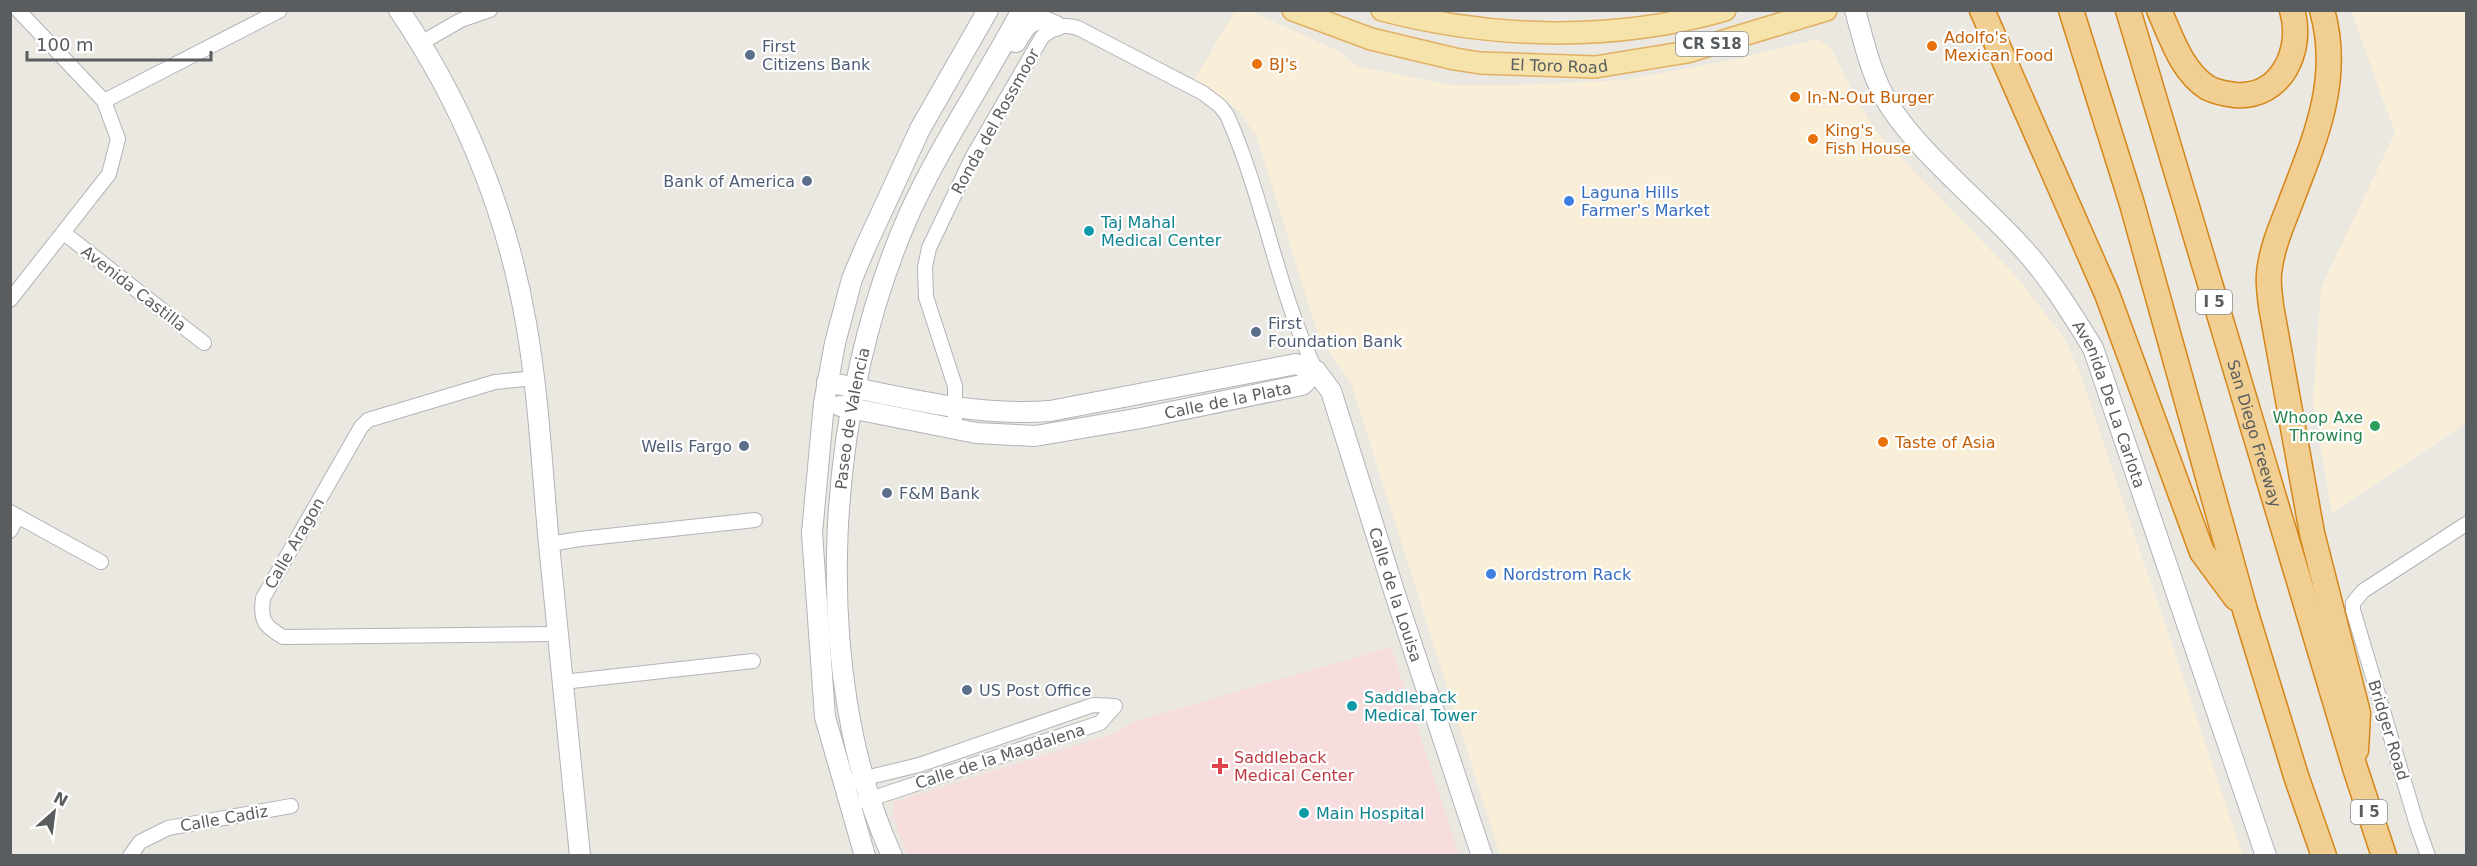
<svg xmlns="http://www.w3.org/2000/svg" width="2477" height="866" font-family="'DejaVu Sans',sans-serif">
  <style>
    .commercial { fill: #f9eed7 }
    .medical { fill: #f7dddd }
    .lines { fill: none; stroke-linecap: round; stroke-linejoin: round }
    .street-casing { stroke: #b1b4b7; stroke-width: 16 }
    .secondary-casing { stroke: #b0b4b7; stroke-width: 22 }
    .primary-casing { stroke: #e1b163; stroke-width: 24 }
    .highway-casing { stroke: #d48618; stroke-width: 27 }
    .street { stroke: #fff; stroke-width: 14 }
    .secondary { stroke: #fff; stroke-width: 20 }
    .primary { stroke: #f6e2ab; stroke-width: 21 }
    .highway { stroke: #f1cf92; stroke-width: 24 }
    .food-dot { fill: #e8710a; stroke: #fff; stroke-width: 2 }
    .service-dot { fill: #5c6f8a; stroke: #fff; stroke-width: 2 }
    .shop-dot { fill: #3f7fe0; stroke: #fff; stroke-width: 2 }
    .culture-dot { fill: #0f9aa8; stroke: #fff; stroke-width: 2 }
    .leisure-dot { fill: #2e9e5b; stroke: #fff; stroke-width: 2 }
    .health-dot { fill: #e0444e; stroke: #fff; stroke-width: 2 }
    .labels { text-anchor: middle; stroke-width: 4.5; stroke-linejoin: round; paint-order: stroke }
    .shield { fill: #fff; stroke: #8b8e90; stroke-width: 1.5 }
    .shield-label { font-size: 15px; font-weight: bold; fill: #595d60 }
    .food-label { font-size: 16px; fill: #c56008; stroke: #fff; text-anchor: start }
    .service-label { font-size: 16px; fill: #4e5e75; stroke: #fff; text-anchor: start }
    .street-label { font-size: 16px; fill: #595d60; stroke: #fff }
    .shop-label { font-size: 16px; fill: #366cbe; stroke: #fff; text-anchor: start }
    .culture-label { font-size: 16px; fill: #0d838f; stroke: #fff; text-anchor: start }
    .leisure-label { font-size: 16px; fill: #27864d; stroke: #fff; text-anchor: end }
    .health-label { font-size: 16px; fill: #be3a42; stroke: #fff; text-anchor: start }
  </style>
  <rect width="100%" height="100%" fill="#ebe7e1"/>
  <path class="commercial" d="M1235 11H1251L1340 52 1357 66 1451 85H1516L1625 80 1727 61 1818 39 1832 49 1853 93 1877 133 2016 276 2065 339 2080 373 2243 855H1500L1351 383 1318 335 1257 137 1239 111 1194 80Z
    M2351 11H2466V423L2332 513 2313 401 2321 287 2395 133Z"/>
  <path class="medical" d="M1391 647 1459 855H908L893 816 894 802 1116 733 1133 722Z"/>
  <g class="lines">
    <g class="street-casing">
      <path id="street" d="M421 43 461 20 490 10
        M104 101 279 11
        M64 233 204 343
        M10 300 109 174 118 139 104 101 18 10
        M534 378 495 382 368 420 361 427 263 598C260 620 264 626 283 637L559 634
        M955 429V386L926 297 925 267 929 248 973 156 1042 37C1055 27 1062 23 1078 28L1203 93 1220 106 1227 115C1264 198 1277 290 1316 371
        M10 512 101 562
        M10 531 18 516
        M549 544 580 539 755 520
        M563 682 753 661
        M845 783 919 765 1093 705 1115 706
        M864 801 1100 723 1115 706
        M130 856 140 842 168 828 291 806
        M2428 856 2417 825 2353 610V603L2363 591 2466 524"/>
    </g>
    <g class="secondary-casing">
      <g id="secondary">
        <path d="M399 10C463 104 507 212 526 323 539 396 542 471 549 544 559 648 570 752 580 856"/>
        <path id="s1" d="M1855 10C1864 42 1871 76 1889 105 1919 152 1977 199 2016 241 2047 273 2070 311 2093 348L2266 856"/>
        <path d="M1016 42C1027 22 1033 14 1056 26"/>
        <path id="s2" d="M827 382C899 397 977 417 1050 411L1296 364 1316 371 1331 391 1395 594 1482 856"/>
        <path id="s3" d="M840 406 976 433 1035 436 1141 418 1302 385 1316 371"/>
        <path d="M865 856 825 717 812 533 824 403 835 343 852 279 865 248 920 129 988 10"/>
        <path id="s4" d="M892 856C806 668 827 397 910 212 942 142 986 78 1022 10"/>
      </g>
    </g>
    <g class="primary-casing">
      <g id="primary">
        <path id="s5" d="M1293 10 1371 39 1455 59 1480 63 1595 67 1687 52 1826 10"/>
        <path d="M1382 10C1492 39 1615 42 1725 10"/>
      </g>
    </g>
    <g class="highway-casing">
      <g id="highway">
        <path d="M1982 10 2107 294 2202 552 2236 598"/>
        <path d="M2071 10 2132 204 2245 610 2297 779 2324 856"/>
        <path id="s6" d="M2128 10 2355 768 2384 856"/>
        <path d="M2159 10C2171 37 2182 72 2208 88 2216 92 2227 94 2235 95 2281 99 2304 50 2292 10"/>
        <path d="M2322 10C2342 80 2314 141 2290 204 2281 227 2271 250 2269 274 2268 285 2270 296 2271 306L2312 533 2358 713 2356 750"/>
      </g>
    </g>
    <use href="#street" class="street"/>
    <use href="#secondary" class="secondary"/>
    <use href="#primary" class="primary"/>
    <use href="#highway" class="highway"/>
  </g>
  <g class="food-dot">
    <circle cx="1932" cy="46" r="6"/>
    <circle cx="1257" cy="64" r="6"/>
    <circle cx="1795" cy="97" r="6"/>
    <circle cx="1813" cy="139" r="6"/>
    <circle cx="1883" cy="442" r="6"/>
  </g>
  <g class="service-dot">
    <circle cx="750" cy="55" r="6"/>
    <circle cx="807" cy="181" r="6"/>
    <circle cx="1256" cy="332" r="6"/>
    <circle cx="744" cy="446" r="6"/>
    <circle cx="887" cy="493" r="6"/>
    <circle cx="967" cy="690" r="6"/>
  </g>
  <g class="shop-dot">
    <circle cx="1569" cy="201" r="6"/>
    <circle cx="1491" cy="574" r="6"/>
  </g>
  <g class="culture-dot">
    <circle cx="1089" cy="231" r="6"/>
    <circle cx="1352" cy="706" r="6"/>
    <circle cx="1304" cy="813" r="6"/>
  </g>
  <circle class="leisure-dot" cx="2375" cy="426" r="6"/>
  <path class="health-dot" d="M1217 757h6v6h6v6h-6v6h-6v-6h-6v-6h6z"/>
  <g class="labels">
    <g class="shield">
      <rect x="1676" y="32" width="72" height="24" rx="4.5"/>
      <rect x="2196" y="290" width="36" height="24" rx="4.5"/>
      <rect x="2351" y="800" width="36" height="24" rx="4.5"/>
    </g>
    <g class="shield-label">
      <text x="1712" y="49">CR S18</text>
      <text x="2214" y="307">I 5</text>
      <text x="2369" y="817">I 5</text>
    </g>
    <g class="food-label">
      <text x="1944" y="43">Adolfo's<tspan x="1944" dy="18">Mexican Food</tspan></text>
      <text x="1269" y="70">BJ's</text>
      <text x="1807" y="103">In-N-Out Burger</text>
      <text x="1825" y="136">King's<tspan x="1825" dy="18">Fish House</tspan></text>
      <text x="1895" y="448">Taste of Asia</text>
    </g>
    <g class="service-label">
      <text x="762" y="52">First<tspan x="762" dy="18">Citizens Bank</tspan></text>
      <text x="795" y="187" text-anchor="end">Bank of America</text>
      <text x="1268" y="329">First<tspan x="1268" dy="18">Foundation Bank</tspan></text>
      <text x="732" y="452" text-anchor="end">Wells Fargo</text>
      <text x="899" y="499">F&amp;M Bank</text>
      <text x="979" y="696">US Post Office</text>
    </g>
    <g class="street-label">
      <text dy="6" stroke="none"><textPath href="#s5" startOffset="274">El Toro Road</textPath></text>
      <text transform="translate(995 121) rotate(-61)" y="6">Ronda del Rossmoor</text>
      <text transform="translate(134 288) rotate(38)" y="6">Avenida Castilla</text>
      <text dy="6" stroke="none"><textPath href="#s3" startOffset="394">Calle de la Plata</textPath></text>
      <text dy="6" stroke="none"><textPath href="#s1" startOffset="478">Avenida De La Carlota</textPath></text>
      <text dy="6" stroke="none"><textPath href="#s4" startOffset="446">Paseo de Valencia</textPath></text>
      <text dy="6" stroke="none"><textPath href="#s6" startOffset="442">San Diego Freeway</textPath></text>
      <text transform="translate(294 543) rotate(-60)" y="6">Calle Aragon</text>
      <text dy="6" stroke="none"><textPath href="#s2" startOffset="736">Calle de la Louisa</textPath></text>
      <text transform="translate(2389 730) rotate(73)" y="6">Bridger Road</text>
      <text transform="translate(1000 756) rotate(-18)" y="6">Calle de la Magdalena</text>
      <text transform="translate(224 818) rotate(-10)" y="6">Calle Cadiz</text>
    </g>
    <g class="shop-label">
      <text x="1581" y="198">Laguna Hills<tspan x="1581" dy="18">Farmer's Market</tspan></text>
      <text x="1503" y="580">Nordstrom Rack</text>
    </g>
    <g class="culture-label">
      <text x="1101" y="228">Taj Mahal<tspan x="1101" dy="18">Medical Center</tspan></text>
      <text x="1364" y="703">Saddleback<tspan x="1364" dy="18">Medical Tower</tspan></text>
      <text x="1316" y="819">Main Hospital</text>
    </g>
    <g class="leisure-label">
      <text x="2363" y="423">Whoop Axe<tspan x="2363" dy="18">Throwing</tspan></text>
    </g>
    <g class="health-label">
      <text x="1234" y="763">Saddleback<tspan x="1234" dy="18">Medical Center</tspan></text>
    </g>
  </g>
  <rect width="2477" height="866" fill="none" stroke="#595d60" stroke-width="24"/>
  <g transform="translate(54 812) rotate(28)" stroke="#ffffff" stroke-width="4.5" paint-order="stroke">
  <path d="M0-4.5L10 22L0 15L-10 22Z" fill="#595d60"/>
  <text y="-9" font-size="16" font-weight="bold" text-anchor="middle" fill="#595d60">N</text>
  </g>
  <path d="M27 51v9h184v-9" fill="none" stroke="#595d60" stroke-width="3"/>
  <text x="36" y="51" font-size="18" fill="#595d60" stroke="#ffffff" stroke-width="4.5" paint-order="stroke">100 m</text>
</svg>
